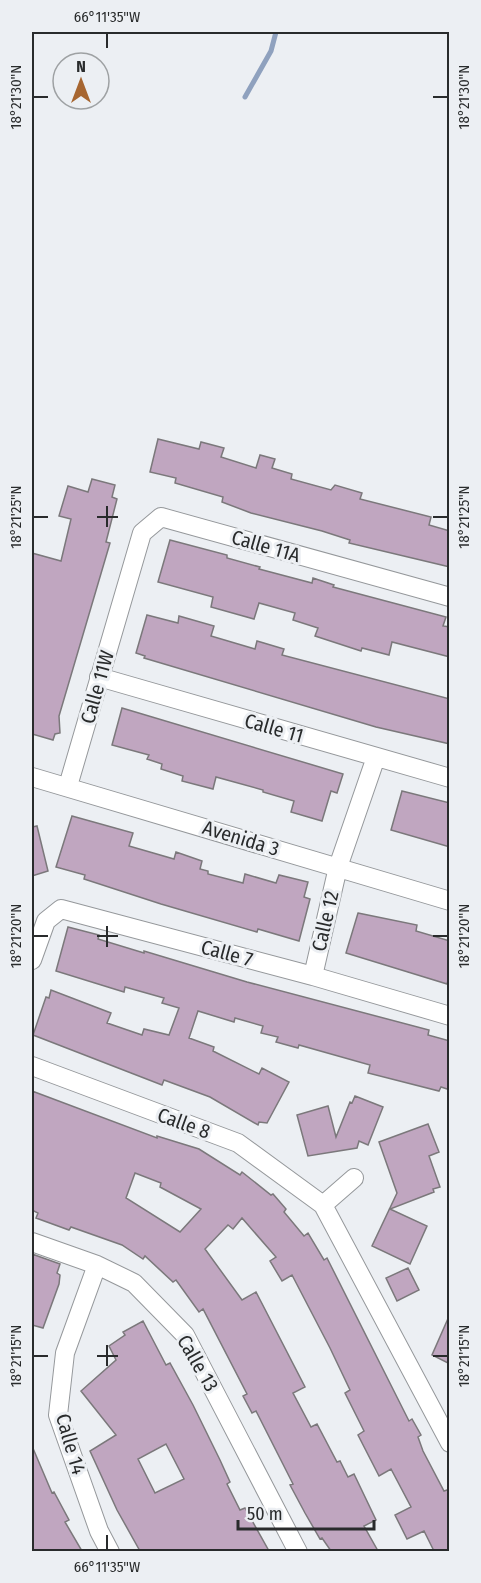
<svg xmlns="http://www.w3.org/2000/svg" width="481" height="1583" font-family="'Fira Sans Condensed',sans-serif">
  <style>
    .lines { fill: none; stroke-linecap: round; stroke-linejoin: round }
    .stream { stroke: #8fa1be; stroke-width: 5 }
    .building { fill: #c0a6c0; stroke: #7b787b; stroke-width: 1.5; fill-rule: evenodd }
    .minor-casing { stroke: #95989b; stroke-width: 20 }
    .minor { stroke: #fff; stroke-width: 18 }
    .ticks { fill: none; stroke: #292b2c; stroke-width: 2 }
    .labels { text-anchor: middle; stroke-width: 6; stroke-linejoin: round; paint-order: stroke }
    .street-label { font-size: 20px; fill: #292b2c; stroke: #eceff3 }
    .neatline { fill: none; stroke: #292b2c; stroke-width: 2 }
    .ticks-label { font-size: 15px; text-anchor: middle; fill: #292b2c }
  </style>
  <rect width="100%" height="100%" fill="#eceff3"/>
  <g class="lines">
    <path class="stream" d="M245 97 271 51 276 32"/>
  </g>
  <path class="building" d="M158 439 199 449 201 442 224 448 221 457 256 468 260 455 275 459 272 468 292 474 291 479 331 490 335 485 362 493 360 499 431 517 429 525 450 531V567L349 543 350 540 322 531 251 513 222 502 223 497 175 483 176 478 150 472Z
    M92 479 115 485 112 497 117 499 106 542 110 543 59 716 60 733 55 734 53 740 32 734V553L61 561 71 519 59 516 68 486 88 492Z
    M170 540 227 555V558L260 567 259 569 312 583 313 578 334 585 333 587 446 617 443 626 450 627V657L392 642 389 655 362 648 361 651 315 636 318 628 293 620 295 613 259 603 254 619 211 607 213 597 158 582Z
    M147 615 178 623 179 616 214 626 211 636 255 649 257 641 284 649 282 655 450 699V744L376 727 144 658 145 656 136 653Z
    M122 708 343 774 337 793 331 791 322 821 291 812 294 801 263 792V790L216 777 213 789 182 781 183 776 161 769 162 764 147 759 149 755 112 745Z
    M402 791 450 803V847L391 830Z
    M72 816 133 833 129 846 174 859 176 852 202 861 200 869 208 871V874L243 883 245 874 276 883 279 875 308 882 304 897 310 899 299 941 258 929 257 932 161 904 84 879 85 875 56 867Z
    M37 826 48 871 32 876V827Z
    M358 913 417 925 416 931 450 941V973L447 984 346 953Z
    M68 927 99 935 98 939 144 953V951L247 982 429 1030 428 1035 450 1041V1090L441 1087 439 1091 368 1073 370 1065 299 1045 298 1048 276 1042 278 1037 261 1033 263 1026 235 1018 234 1022 198 1011 189 1038 214 1047 213 1051 259 1074 262 1068 289 1082 267 1123 259 1122 258 1125 210 1097 164 1080 162 1085 33 1035 46 997 49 998 51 990 111 1013 107 1023 142 1035 144 1029 169 1035 179 1008 162 1003 164 998 125 987 124 992 56 971Z
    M32 1091 157 1138V1136L199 1149 240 1175 242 1172 271 1195 273 1194 286 1209 284 1212 304 1236 308 1233 324 1260 327 1258 409 1421 412 1419 421 1435 418 1437 423 1451 444 1491 450 1489V1551H434L424 1531 407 1539 395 1515 411 1507 391 1469 379 1476 358 1435 364 1431 345 1393 350 1390 330 1348 292 1275 282 1281 270 1261 276 1257 242 1218 233 1229 228 1225 205 1249 242 1300 256 1292 305 1387 293 1393 311 1427 317 1424 337 1462 340 1461 348 1477 354 1474 376 1520 364 1526 378 1551H331L322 1538 320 1539 305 1513 290 1485 293 1484 256 1411 252 1413 243 1396 247 1394 203 1309 199 1312 176 1280 173 1282 145 1256 143 1259 122 1245 71 1227 69 1230 36 1218 38 1213 32 1210ZM135 1173 161 1183 160 1187 201 1209 180 1232 126 1198Z
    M355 1096 383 1107 368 1145 359 1141 357 1148 308 1156 297 1115 328 1106 336 1137 350 1102 352 1103Z
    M428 1124 439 1152 429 1156 440 1187 433 1189 434 1192 390 1209 427 1226 410 1264 372 1246 397 1193 379 1142Z
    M32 1254 60 1264 57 1273 60 1275 59 1284 43 1328 32 1325Z
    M408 1268 419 1290 397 1301 386 1278Z
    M450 1314V1364L432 1355Z
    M143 1321 166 1365 170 1363 193 1405 220 1460 230 1482 227 1484 240 1510 245 1508 269 1551H140L117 1510 90 1451 116 1435 81 1391 116 1360 109 1346 125 1335 123 1332ZM166 1444 184 1479 155 1493 138 1459Z
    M32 1446 52 1493 54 1492 69 1520 65 1522 82 1551H32Z"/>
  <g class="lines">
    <g class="minor-casing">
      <path id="minor" d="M99 677 450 778
        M32 777 450 901
        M68 786 142 533 161 517 450 597
        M32 960 46 921 61 909 313 976 450 1016
        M313 976 338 867 376 757
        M32 1066 238 1143 323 1205 450 1443
        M323 1205 354 1178
        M32 1242 97 1265 134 1283 185 1335 298 1552
        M97 1265 65 1353 58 1415 99 1531 110 1552"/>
    </g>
    <use href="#minor" class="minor"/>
  </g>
  <path class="ticks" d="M107 33V48M33 97H48M433 97H448M107 506V527M33 517H48M97 517H118M433 517H448M107 926V947M33 936H48M97 936H118M433 936H448M107 1345V1366M33 1356H48M97 1356H118M433 1356H448M107 1535V1550"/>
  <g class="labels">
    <g class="street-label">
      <text transform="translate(266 546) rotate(16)" y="7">Calle 11A</text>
      <text transform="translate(97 687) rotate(-74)" y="7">Calle 11W</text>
      <text transform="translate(274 728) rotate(16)" y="7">Calle 11</text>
      <text transform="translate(241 838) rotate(17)" y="7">Avenida 3</text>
      <text transform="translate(325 921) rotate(-77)" y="7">Calle 12</text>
      <text transform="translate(227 953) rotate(15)" y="7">Calle 7</text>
      <text transform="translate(184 1123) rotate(20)" y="7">Calle 8</text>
      <text transform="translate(198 1363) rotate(60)" y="7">Calle 13</text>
      <text transform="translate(71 1444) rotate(74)" y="7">Calle 14</text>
    </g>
  </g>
  <rect width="481" height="1583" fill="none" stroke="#eceff3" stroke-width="66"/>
  <g transform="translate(81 81)"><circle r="28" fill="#eceff3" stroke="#9ea1a3" stroke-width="1.5"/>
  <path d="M0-4.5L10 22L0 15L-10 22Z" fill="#a76631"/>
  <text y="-9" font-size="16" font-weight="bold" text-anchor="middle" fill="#292b2c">N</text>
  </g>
  <path d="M238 1520v9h136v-9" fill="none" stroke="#292b2c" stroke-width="3"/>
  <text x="247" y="1520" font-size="18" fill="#292b2c" stroke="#eceff3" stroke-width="4.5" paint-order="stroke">50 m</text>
  <rect x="33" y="33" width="415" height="1517" class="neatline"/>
  <g class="ticks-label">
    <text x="107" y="22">66°11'35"W</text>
    <text transform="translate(16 97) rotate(-90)" y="5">18°21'30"N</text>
    <text transform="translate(464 97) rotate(-90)" y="5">18°21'30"N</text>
    <text transform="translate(16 517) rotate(-90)" y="5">18°21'25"N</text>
    <text transform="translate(464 517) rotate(-90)" y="5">18°21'25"N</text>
    <text transform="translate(16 936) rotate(-90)" y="5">18°21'20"N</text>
    <text transform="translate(464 936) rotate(-90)" y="5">18°21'20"N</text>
    <text transform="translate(16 1356) rotate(-90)" y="5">18°21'15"N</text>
    <text transform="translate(464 1356) rotate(-90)" y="5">18°21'15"N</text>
    <text x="107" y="1572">66°11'35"W</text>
  </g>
</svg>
